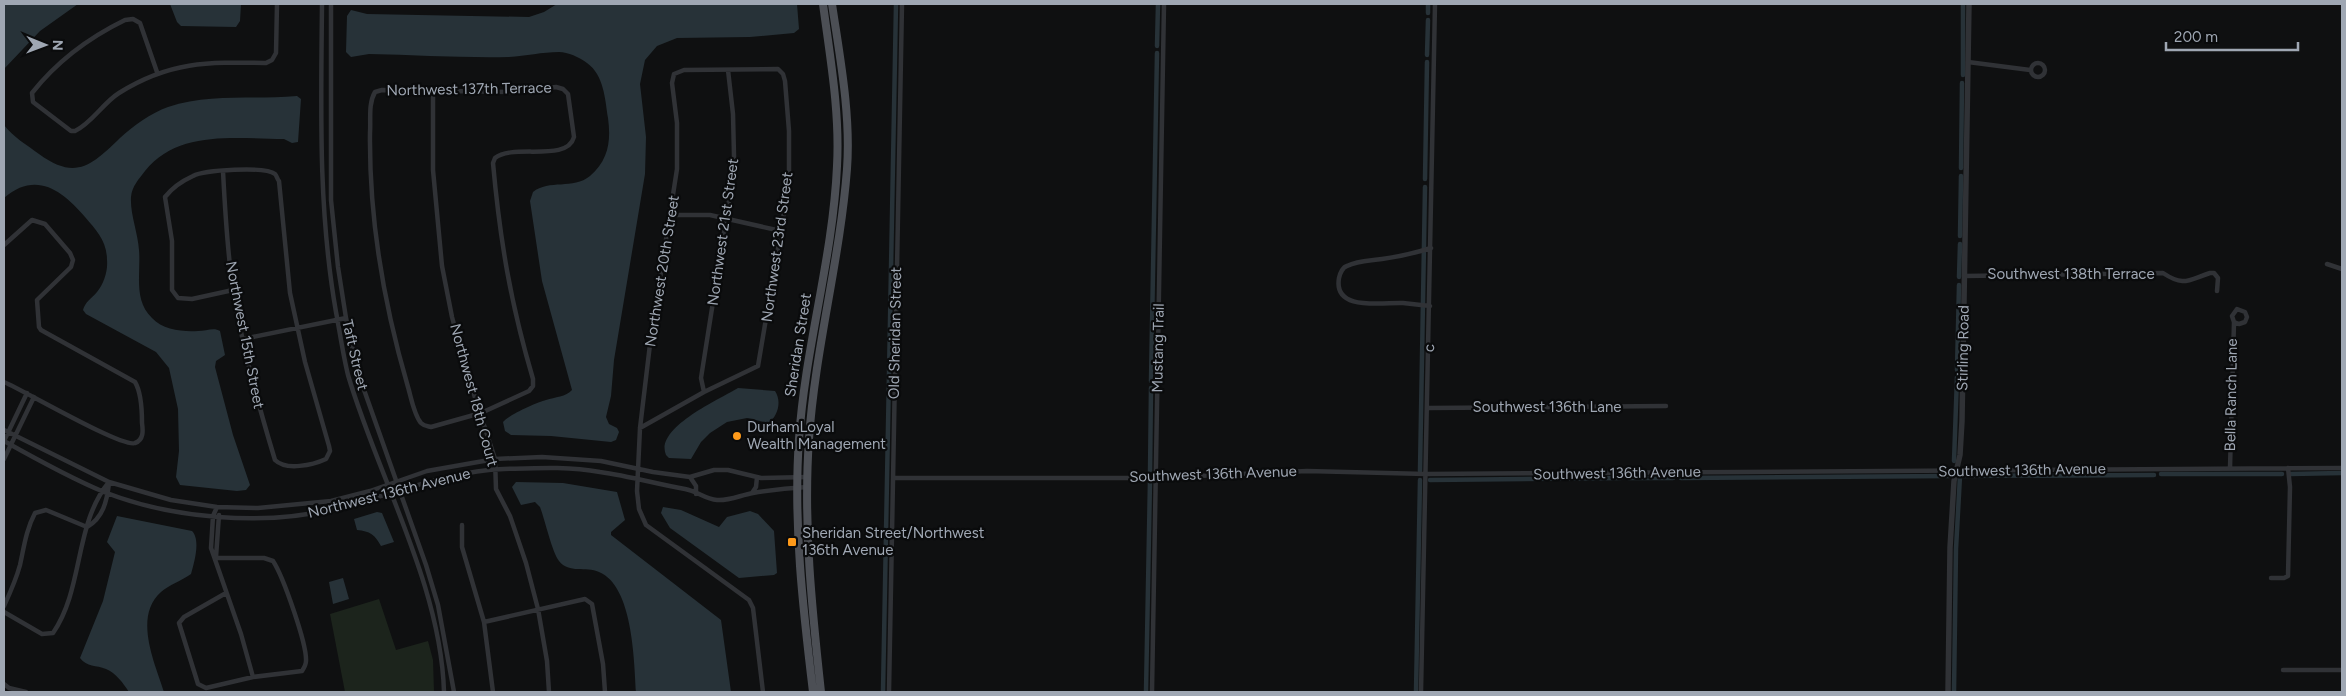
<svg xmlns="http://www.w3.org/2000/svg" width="2346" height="696" font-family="Figtree,sans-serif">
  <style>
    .green { fill: #1c241c }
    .water { fill: #273238 }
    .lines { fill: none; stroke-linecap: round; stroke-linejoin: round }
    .canal { stroke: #273238; stroke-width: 4.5 }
    .minor { stroke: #303236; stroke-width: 4.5 }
    .tertiary { stroke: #303236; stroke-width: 5.5 }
    .primary { stroke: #4c4f55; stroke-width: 8 }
    .poi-dot { fill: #fe9a1a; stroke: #0a0b0c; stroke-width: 2 }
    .labels { text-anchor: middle; stroke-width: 4.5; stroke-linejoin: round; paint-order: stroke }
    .street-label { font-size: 15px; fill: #9fa7b3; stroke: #0a0b0c }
    .poi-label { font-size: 15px; fill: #9fa7b3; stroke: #0a0b0c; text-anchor: start }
  </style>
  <rect width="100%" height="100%" fill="#0f1011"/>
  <path class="green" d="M379 599 396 650 428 641 433 660 434 692H345L330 614Z"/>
  <path class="water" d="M4 4H78L40 31 4 69Z
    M170 4H241L240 21 236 27 181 26 177 22Z
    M557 4H797L799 29 794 33 750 37 677 38 657 46 645 60 640 84 646 137 645 174 614 360 611 396 606 417 609 424 617 428 619 432 616 440 611 442 551 436 511 435 505 431 503 422C507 416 537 402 546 400 555 397 566 397 572 390L542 281 530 201 533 192C549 179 573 190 590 176 609 160 611 140 608 118 605 99 604 75 587 63 579 57 568 52 559 52 542 52 526 56 509 57 463 58 416 55 369 54L351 57 346 52 347 16 351 10 367 14 529 17 544 12Z
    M297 96 301 99 298 142 292 143 284 139C238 139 178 129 145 171 139 179 132 186 131 197 130 214 138 233 139 250 141 273 133 300 152 318 163 330 183 332 198 331 206 331 214 327 220 331L225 355 216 361 215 367 233 435 250 485 246 490 237 491 180 485 176 477 179 451 178 409 169 368 156 352 86 314 83 310C85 302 92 298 97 292 104 283 108 271 107 260 107 241 96 230 85 217 63 191 36 170 4 198V125C13 137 27 145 39 154 76 181 92 165 120 138 133 126 151 113 168 107 210 93 254 100 297 96Z
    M738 388 775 391C782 401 778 417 768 423L747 418 727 422 710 433 701 442 691 459 669 458 666 455C654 428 720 399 738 388Z
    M516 482 563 483 617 492 625 520 611 532V535L721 620 731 692H636C634 660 633 586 599 572 586 566 569 574 559 561 552 552 545 520 540 507L535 502 521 505 512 487Z
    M663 507 681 510 719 527 727 517 750 511 758 514 774 531 777 573 774 575 739 578 670 528 661 513Z
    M377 512 382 513 394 542 381 546C375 535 370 531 357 530L354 519Z
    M117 516 192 531C201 540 194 563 191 574 181 581 169 585 161 592 133 617 155 663 164 692H129C123 683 116 673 106 669 96 665 87 667 80 658L103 601 115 552 107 542Z
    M343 578 349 599 333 604 329 582Z"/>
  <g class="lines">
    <path class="canal" d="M1428 13V4
      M1157 46 1158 4
      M1427 55 1428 20
      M1963 75V4
      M1961 168 1962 83
      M1425 179 1427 62
      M1960 236 1961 176
      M1959 277 1960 244
      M1957 370 1959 285
      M1151 381 1157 53
      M1954 461 1957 377
      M1420 471 1425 187
      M1150 474 1151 388
      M2161 474H2282
      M2290 474 2342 473
      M1628 478H1673
      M1681 478 1949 476
      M1430 480 1621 478
      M883 692 896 4
      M1146 692 1150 480
      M1416 692 1420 480
      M1954 692 1956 549 1960 476 2154 475"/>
    <path class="minor" d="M322 4C321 107 318 210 336 312 340 333 343 355 348 375 378 477 441 585 444 692
      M331 4V200L338 267 346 318 357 370 426 565 438 605 454 692
      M1968 62 2030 70
      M2031 70a7 7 0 1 1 14 0a7 7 0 1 1-14 0Z
      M157 72 140 23 133 19 125 20C88 38 58 60 32 93L33 102 71 131H75C92 123 103 103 119 93 170 61 208 62 266 63L272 60 276 53 277 4
      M556 87 563 89 568 94 574 137C567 163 513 143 495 158L493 163C500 241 511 305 533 379V386L529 391 481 413 431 427C427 426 424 426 421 423 414 415 411 397 408 387 384 305 369 219 370 133 371 120 368 104 375 92L382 90 514 92Z
      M433 90V170L442 266 452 317 468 376 495 459 496 489 510 516 526 563 538 609 547 661 549 692
      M223 171C225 210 227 250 233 289 242 347 258 404 275 460 286 471 313 465 326 459L330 451 329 446 305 362 290 293 279 181C277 179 277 176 275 174 265 166 204 170 193 176 182 181 172 188 165 197L172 241V290L178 298 192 299 233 290
      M672 215H710L781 231
      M4 245 32 220 45 224 70 253 73 260 71 267 37 300 39 327 41 330 135 382C141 392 142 411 142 423 143 430 144 440 135 443 122 448 25 391 4 382
      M2327 264 2342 269
      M1964 276 2163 273C2184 287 2188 280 2210 273H2214L2218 278 2217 291
      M1430 306C1421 305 1412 304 1403 303 1383 302 1333 312 1339 278 1340 273 1343 267 1347 266 1359 260 1370 261 1382 259 1398 257 1415 253 1431 248
      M243 339 346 318
      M704 392 701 378 731 188 734 156 733 114 728 70
      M1428 408 1666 406
      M640 428 704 392 758 366 789 183V131L785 81 783 74 778 69 684 70 674 74 672 83 677 123V169L651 336 640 428 637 491 639 509 646 525 749 600 753 608 763 692
      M4 430 109 482 171 500 217 507 258 508 331 501 370 491 427 471 495 459 542 457 601 461 653 472 690 477 714 470H728L761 478 807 477
      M4 441C36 459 70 478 104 492 173 519 263 526 334 509 391 496 445 471 504 469 536 468 568 466 600 472 629 476 657 484 685 489 697 491 705 499 717 500 729 501 741 495 753 493 771 490 789 488 807 487
      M4 441 27 393
      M4 459 34 397
      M2230 468 2234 322 2232 316 2237 309 2245 312 2247 317 2245 322 2239 324 2234 322
      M690 477 696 486V494
      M893 478H1155L1307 471 1426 474 2342 468
      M752 493 756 487 757 477
      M217 507 213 516 211 548 241 634 253 677
      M462 525V547L484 622 493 692
      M87 527C103 518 107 501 109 483
      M216 557 219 515
      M215 558H264L273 561C283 576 307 644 306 661 306 665 304 668 302 671L253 677 206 688 198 684 179 623 184 617 226 593
      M2271 578H2284L2288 576 2290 487 2288 468
      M4 606C10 593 16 580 20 565 24 547 26 530 35 513L46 510 87 527
      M4 612 42 634 53 633C84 588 74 524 109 482
      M484 622 585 599 592 604 603 664 605 692
      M2283 670H2342
      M4 684 9 688 26 692
      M889 692 902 4
      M1152 692 1164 4
      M1421 692 1435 4"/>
    <path class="tertiary" d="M1948 692 1950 548 1954 481 1960 455 1962 421 1969 4"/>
    <path class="primary" d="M813 692C803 609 793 523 799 439 805 347 833 258 837 166 840 112 830 57 823 4
      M821 692C812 609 803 523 809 439 815 349 840 260 847 169 851 115 840 58 832 4"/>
  </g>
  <g class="poi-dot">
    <circle cx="737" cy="436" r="5"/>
    <rect x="787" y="537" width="10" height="10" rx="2.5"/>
  </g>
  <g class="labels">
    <g class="street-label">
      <text transform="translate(469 89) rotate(-1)" y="5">Northwest 137th Terrace</text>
      <text transform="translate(723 232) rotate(-82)" y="5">Northwest 21st Street</text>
      <text transform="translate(777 247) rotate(-82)" y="5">Northwest 23rd Street</text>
      <text transform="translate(662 271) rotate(-81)" y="5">Northwest 20th Street</text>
      <text x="2071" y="279">Southwest 138th Terrace</text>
      <text transform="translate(895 333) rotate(-89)" y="5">Old Sheridan Street</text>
      <text transform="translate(245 335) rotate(79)" y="5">Northwest 15th Street</text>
      <text transform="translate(798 345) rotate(-81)" y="5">Sheridan Street</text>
      <text transform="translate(1158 348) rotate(-89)" y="5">Mustang Trail</text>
      <text transform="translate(1429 348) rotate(-89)" y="5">c</text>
      <text transform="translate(1963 348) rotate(-89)" y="5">Stirling Road</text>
      <text transform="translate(355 355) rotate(77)" y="5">Taft Street</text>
      <text transform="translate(474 395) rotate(75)" y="5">Northwest 18th Court</text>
      <text transform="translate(2231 395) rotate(-89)" y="5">Bella Ranch Lane</text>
      <text x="1547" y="412">Southwest 136th Lane</text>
      <text transform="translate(2022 470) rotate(-1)" y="5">Southwest 136th Avenue</text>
      <text transform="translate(1617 473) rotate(-1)" y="5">Southwest 136th Avenue</text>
      <text transform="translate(1213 474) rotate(-2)" y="5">Southwest 136th Avenue</text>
      <text transform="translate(389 493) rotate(-14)" y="5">Northwest 136th Avenue</text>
    </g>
    <g class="poi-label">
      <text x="747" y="432">DurhamLoyal<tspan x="747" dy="17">Wealth Management</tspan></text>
      <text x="802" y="538">Sheridan Street/Northwest<tspan x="802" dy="17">136th Avenue</tspan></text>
    </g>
  </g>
  <rect width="2346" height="696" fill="none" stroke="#9fa7b3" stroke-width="10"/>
  <g transform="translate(45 45) rotate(91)" stroke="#0a0b0c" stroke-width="4" paint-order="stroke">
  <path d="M0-4L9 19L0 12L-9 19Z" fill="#9fa7b3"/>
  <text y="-8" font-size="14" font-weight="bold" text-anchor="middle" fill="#9fa7b3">N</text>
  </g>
  <path d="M2166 42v8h132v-8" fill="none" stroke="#9fa7b3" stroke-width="2.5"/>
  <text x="2174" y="42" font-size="15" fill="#9fa7b3" stroke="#0a0b0c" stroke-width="4" paint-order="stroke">200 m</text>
</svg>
